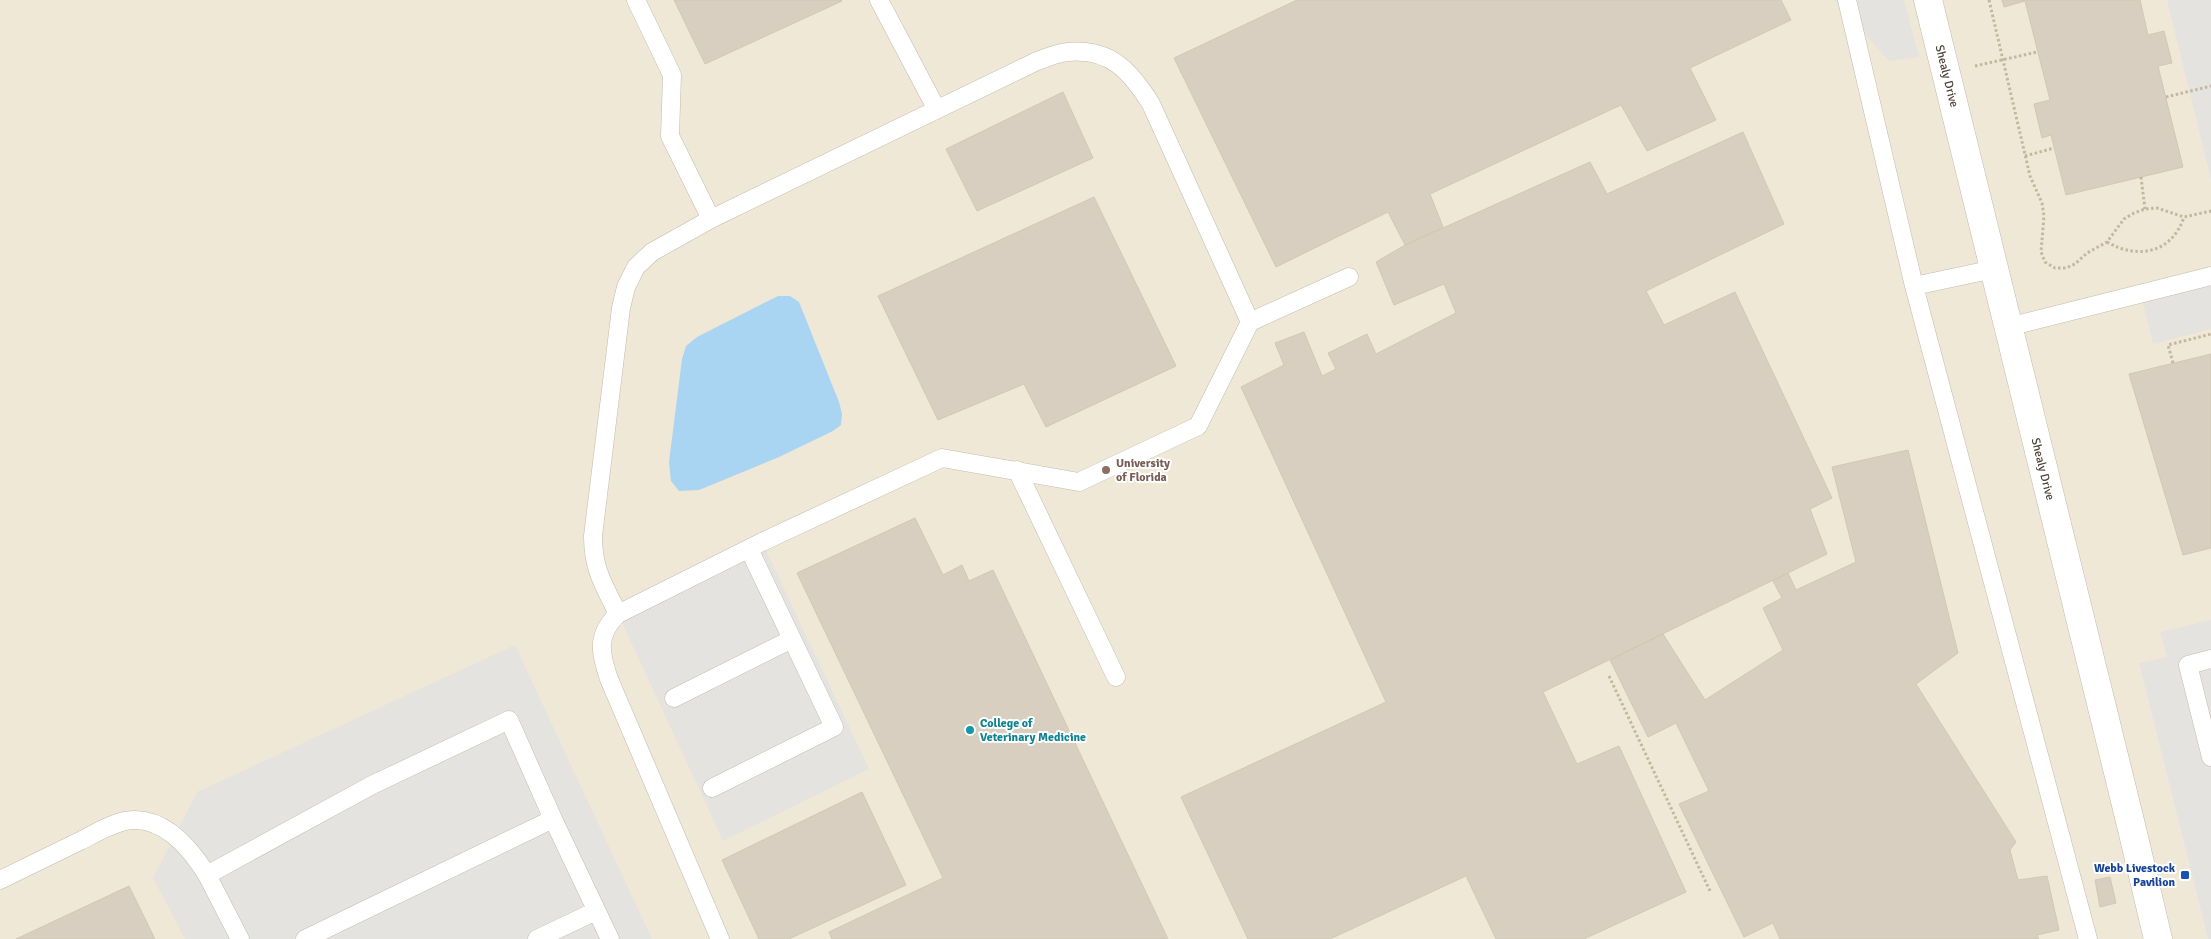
<svg xmlns="http://www.w3.org/2000/svg" width="2211" height="939" font-family="Signika,sans-serif">
  <style>
    .education { fill: #efe8d6 }
    .parking { fill: #e5e3e0 }
    .water { fill: #a9d4f2 }
    .building { fill: #d8cfc1; stroke: #d3c7b4 }
    .lines { fill: none; stroke-linecap: round; stroke-linejoin: round }
    .lane-casing { stroke: #c2bbae; stroke-width: 19 }
    .street-casing { stroke: #c2bbae; stroke-width: 29 }
    .path { stroke: #c4b79f; stroke-width: 3; stroke-dasharray: 2.5 2.5; stroke-linecap: butt }
    .lane { stroke: #fff; stroke-width: 18 }
    .street { stroke: #fff; stroke-width: 28 }
    .education-dot { fill: #8d6e63; stroke: #fff; stroke-width: 2 }
    .culture-dot { fill: #0f9aa8; stroke: #fff; stroke-width: 2 }
    .transit-dot { fill: #1a4fb4; stroke: #fff; stroke-width: 2 }
    .labels { text-anchor: middle; stroke-width: 4; stroke-linejoin: round; paint-order: stroke }
    .street-label { font-size: 12px; fill: #4b4439; stroke: #fff }
    .education-label { font-size: 12px; font-weight: bold; fill: #785e54; stroke: #fff; text-anchor: start }
    .culture-label { font-size: 12px; font-weight: bold; fill: #0d838f; stroke: #fff; text-anchor: start }
    .transit-label { font-size: 12px; font-weight: bold; fill: #164399; stroke: #fff; text-anchor: end }
  </style>
  <rect width="100%" height="100%" fill="#f6f3ec"/>
  <path class="education" d="M0 0H2211V939H0Z"/>
  <path class="parking" d="M1834 0H1904L1919 57 1889 61Z
    M2167 0H2211V180Z
    M2211 269V329L2153 344 2139 287Z
    M762 542 869 769 723 841 618 614Z
    M2211 620V939H2208L2139 663 2167 657 2160 632Z
    M515 645 652 939H185L153 878 197 792Z"/>
  <path class="water" d="M778 296H790L799 302 839 402 842 414 841 425 833 431 779 457 699 490 679 491 671 481 669 462 682 359 686 346 697 337Z"/>
  <path class="building" d="M674 0H841L842 1 705 64Z
    M1297 0H1781L1791 20 1690 68 1716 120 1647 151 1621 105 1430 194 1443 227 1405 245 1388 212 1276 267 1174 58Z
    M2002 0H2140L2148 35 2164 31 2172 63 2158 66 2183 167 2066 195 2051 135 2042 138 2034 104 2050 100 2025 1 2004 7Z
    M1063 92 1093 158 977 211 946 149Z
    M1743 132 1784 224 1646 291 1664 325 1735 292 1832 498 1810 509 1827 554 1543 692 1577 764 1619 746 1686 892 1584 939H1496L1466 876 1330 939H1248L1181 797 1386 702 1241 387 1284 365 1275 343 1304 332 1322 376 1336 369 1328 353 1367 334 1376 354 1456 313 1444 284 1394 305 1376 262 1405 245 1590 162 1607 194Z
    M1094 197 1176 366 1046 427 1024 384 938 420 878 296Z
    M2211 354V548L2183 555 2129 374Z
    M1908 450 1958 653 1916 684 2016 842 2010 850 2018 880 2047 876 2059 930 2037 935 2039 939H1780L1773 923 1744 937 1679 804 1709 791 1676 723 1648 737 1610 660 1663 634 1705 700 1783 650 1763 608 1782 598 1773 581 1788 573 1796 590 1856 562 1832 467Z
    M915 518 943 575 962 565 969 581 993 570 1168 939H832L829 932 943 878 797 573Z
    M862 792 906 885 789 939H759L722 860Z
    M2110 877 2116 903 2100 907 2095 880Z
    M129 886 155 939H16Z"/>
  <g class="lines">
    <g class="lane-casing">
      <path id="lane" d="M636 0 672 75 670 136 711 219
        M879 0 936 108
        M1847 0 1914 286 1994 269
        M1914 286 2088 939
        M1250 322 1349 277
        M2008 327 2211 276
        M1017 470 1116 677
        M618 614C604 585 593 570 593 536L621 308 626 287 636 267 652 252 711 219 1035 62C1045 58 1057 53 1068 52 1111 48 1131 72 1151 104L1250 322 1198 426 1079 482 942 458 762 542 618 614C596 635 600 653 609 679L720 939
        M2211 659 2188 665 2211 757
        M674 698 792 639
        M712 788 834 727 749 549
        M0 880C27 867 53 854 80 841 94 834 117 820 133 820 167 819 191 849 207 875
        M240 939 207 875 372 785 509 720 553 819
        M305 939 553 819 610 939
        M537 939 596 911"/>
    </g>
    <g class="street-casing">
      <path id="street" d="M1928 0 2131 825 2158 939"/>
    </g>
    <path class="path" d="M1989 0 2030 176 2042 203 2044 216 2041 252 2045 262 2055 268H2066L2075 264 2087 253 2107 242 2124 219 2134 213 2145 209 2157 208 2184 217 2211 211
      M1975 66 2037 52
      M2166 97 2211 86
      M2025 156 2054 148
      M2141 177 2145 209
      M2107 242C2138 260 2172 253 2184 217
      M2173 363 2168 345 2211 334
      M1609 676 1710 891"/>
    <use href="#lane" class="lane"/>
    <use href="#street" class="street"/>
  </g>
  <circle class="education-dot" cx="1106" cy="470" r="5"/>
  <circle class="culture-dot" cx="970" cy="730" r="5"/>
  <rect class="transit-dot" x="2180" y="870" width="10" height="10" rx="2.5"/>
  <g class="labels">
    <g class="street-label">
      <text transform="translate(1947 76) rotate(76)" y="4">Shealy Drive</text>
      <text transform="translate(2043 469) rotate(76)" y="4">Shealy Drive</text>
    </g>
    <g class="education-label">
      <text x="1116" y="467">University<tspan x="1116" dy="14">of Florida</tspan></text>
    </g>
    <g class="culture-label">
      <text x="980" y="727">College of<tspan x="980" dy="14">Veterinary Medicine</tspan></text>
    </g>
    <g class="transit-label">
      <text x="2175" y="872">Webb Livestock<tspan x="2175" dy="14">Pavilion</tspan></text>
    </g>
  </g>
</svg>
